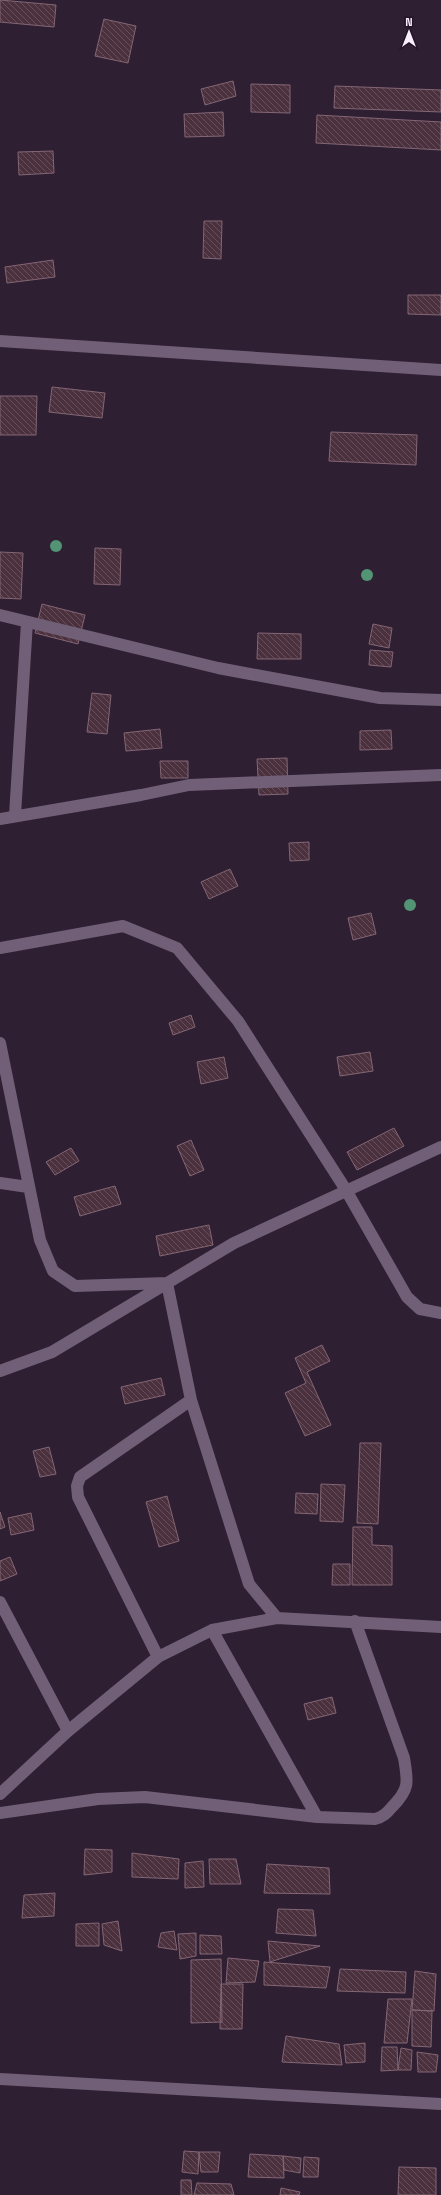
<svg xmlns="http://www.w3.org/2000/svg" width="441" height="2195" font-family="'Space Grotesk',sans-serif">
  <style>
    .building { fill: url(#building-back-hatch); stroke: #846674 }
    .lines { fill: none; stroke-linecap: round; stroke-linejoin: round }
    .minor { stroke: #715f77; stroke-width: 12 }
    .tree { fill: #539475 }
  </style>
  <defs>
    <pattern id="building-back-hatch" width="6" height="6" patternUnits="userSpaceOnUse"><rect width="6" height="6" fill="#4b313e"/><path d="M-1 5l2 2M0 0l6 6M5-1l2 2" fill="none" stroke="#664f5b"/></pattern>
  </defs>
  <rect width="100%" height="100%" fill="#2f1f33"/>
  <path class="building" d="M0 0 56 5 54 27 0 22Z
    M104 19 136 26 128 63 95 56Z
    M233 81 236 96 205 105 201 89Z
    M251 84 290 85V113L251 112Z
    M335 86 441 90V112L334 108Z
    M223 112 224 136 185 137 184 114Z
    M317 115 441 122V150L316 143Z
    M53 151 54 173 19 175 18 152Z
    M204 221H222L221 259 203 258Z
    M53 260 55 277 7 283 5 267Z
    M408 295H441V315L408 314Z
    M52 387 105 393 102 418 49 412Z
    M0 396H37L36 435H0Z
    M331 432 417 435 416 465 329 461Z
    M95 548 121 549 120 585 94 584Z
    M0 552 23 553 21 599 0 598Z
    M42 604 85 615 78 644 35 633Z
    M373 624 392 628 389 648 369 644Z
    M258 633 301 634V659H257Z
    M370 650 393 652 391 667 369 665Z
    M92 693 111 695 107 734 87 732Z
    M160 729 162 748 126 751 124 733Z
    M391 730 392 749 360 750V731Z
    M287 758 288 794 259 795 257 759Z
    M160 761H188V778H161Z
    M309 842V860L290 861 289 843Z
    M230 869 238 886 209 899 201 882Z
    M371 913 376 934 353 940 348 918Z
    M191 1015 195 1027 173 1035 169 1023Z
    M370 1052 373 1071 340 1076 337 1057Z
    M224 1057 228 1078 201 1084 197 1062Z
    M394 1128 404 1146 357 1170 347 1152Z
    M191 1140 204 1170 190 1176 177 1146Z
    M71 1148 79 1161 55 1175 46 1162Z
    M115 1186 121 1204 80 1216 74 1197Z
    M209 1225 213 1245 160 1256 156 1236Z
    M322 1345 330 1361 307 1372 331 1425 305 1436 285 1393 306 1383 295 1358Z
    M161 1378 165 1395 125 1404 121 1387Z
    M360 1443H381L378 1524 357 1523Z
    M49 1447 56 1474 40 1477 33 1451Z
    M321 1484 345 1485 343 1522 320 1521Z
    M296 1493 318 1494 317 1514 295 1513Z
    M167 1496 179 1541 159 1547 146 1502Z
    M0 1512 5 1527 0 1529Z
    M31 1513 34 1530 11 1535 8 1518Z
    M353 1527H372V1545L392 1546V1585H352Z
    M10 1557 17 1574 0 1581V1561Z
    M333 1564H350V1585H332Z
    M332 1697 336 1713 308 1720 304 1704Z
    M85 1849 112 1850V1872L84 1875Z
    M132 1853 179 1859 178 1879 132 1877Z
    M209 1859H236L241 1884H210Z
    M203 1861 204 1887 185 1888V1863Z
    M267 1864 329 1868 330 1894 264 1893Z
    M55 1893 54 1916 22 1918 24 1895Z
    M278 1909 313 1910 316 1936 276 1933Z
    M118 1921 122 1951 104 1945 102 1924Z
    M99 1923V1946H76V1924Z
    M174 1931 177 1950 158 1947 161 1933Z
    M196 1933V1956L180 1959 178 1934Z
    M200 1935 221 1936 222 1954H200Z
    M268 1941 320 1946 270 1962Z
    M228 1958 259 1961 255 1982 226 1983Z
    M221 1959 222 2022 191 2023V1960Z
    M264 1962 330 1967 326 1988 264 1985Z
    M340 1969 406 1972 405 1993 337 1991Z
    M415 1971 436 1974 434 2011 412 2010Z
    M221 1984H243L242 2029H220Z
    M388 1999H412L407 2043H384Z
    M412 2010 432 2011 431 2047 412 2046Z
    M286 2036 339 2044 342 2065 282 2062Z
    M365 2043V2062L346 2063 344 2045Z
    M382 2047H397L398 2070 381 2071Z
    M401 2048 412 2050 411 2070H398Z
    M417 2052 438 2055 436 2072H418Z
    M184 2151 199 2152 198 2174 182 2172Z
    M199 2152H220L218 2172H201Z
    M250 2154 283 2156 284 2178 248 2177Z
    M283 2156 301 2158 300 2173 284 2170Z
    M304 2157 319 2158 318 2177H303Z
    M399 2167 436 2168V2195H398Z
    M181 2180H191L192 2195H181Z
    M197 2183 231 2184 234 2195H194Z
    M281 2188 300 2192 299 2195H280Z"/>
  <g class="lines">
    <path class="minor" d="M0 341 441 370
      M0 615 218 668 380 698 441 700
      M15 815 27 622
      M0 819 141 795 189 785 441 775
      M0 948 123 926 177 948 238 1021 346 1190 407 1297 420 1309 441 1313
      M0 1043 40 1240 53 1271 75 1286 167 1283 191 1400 249 1584 277 1618
      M0 1183 28 1187
      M0 1371 52 1352 234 1243 441 1147
      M0 1602 68 1731
      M212 1630 317 1817
      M158 1657 78 1497 77 1486 80 1477 191 1400
      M0 1794 68 1731 158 1657 212 1630 277 1618 441 1627
      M0 1813 98 1799 145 1797 317 1817 375 1819C383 1817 387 1813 392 1807 410 1789 408 1782 404 1758L355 1621
      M0 2079 441 2104"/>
  </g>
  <g class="tree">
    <circle cx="56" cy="546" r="6"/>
    <circle cx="367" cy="575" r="6"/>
    <circle cx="410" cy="905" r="6"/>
  </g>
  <g transform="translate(409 32)" stroke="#251529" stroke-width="3" paint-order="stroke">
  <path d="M0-3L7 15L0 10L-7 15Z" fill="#f8eefc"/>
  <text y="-6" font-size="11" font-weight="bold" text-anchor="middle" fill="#f8eefc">N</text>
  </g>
</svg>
